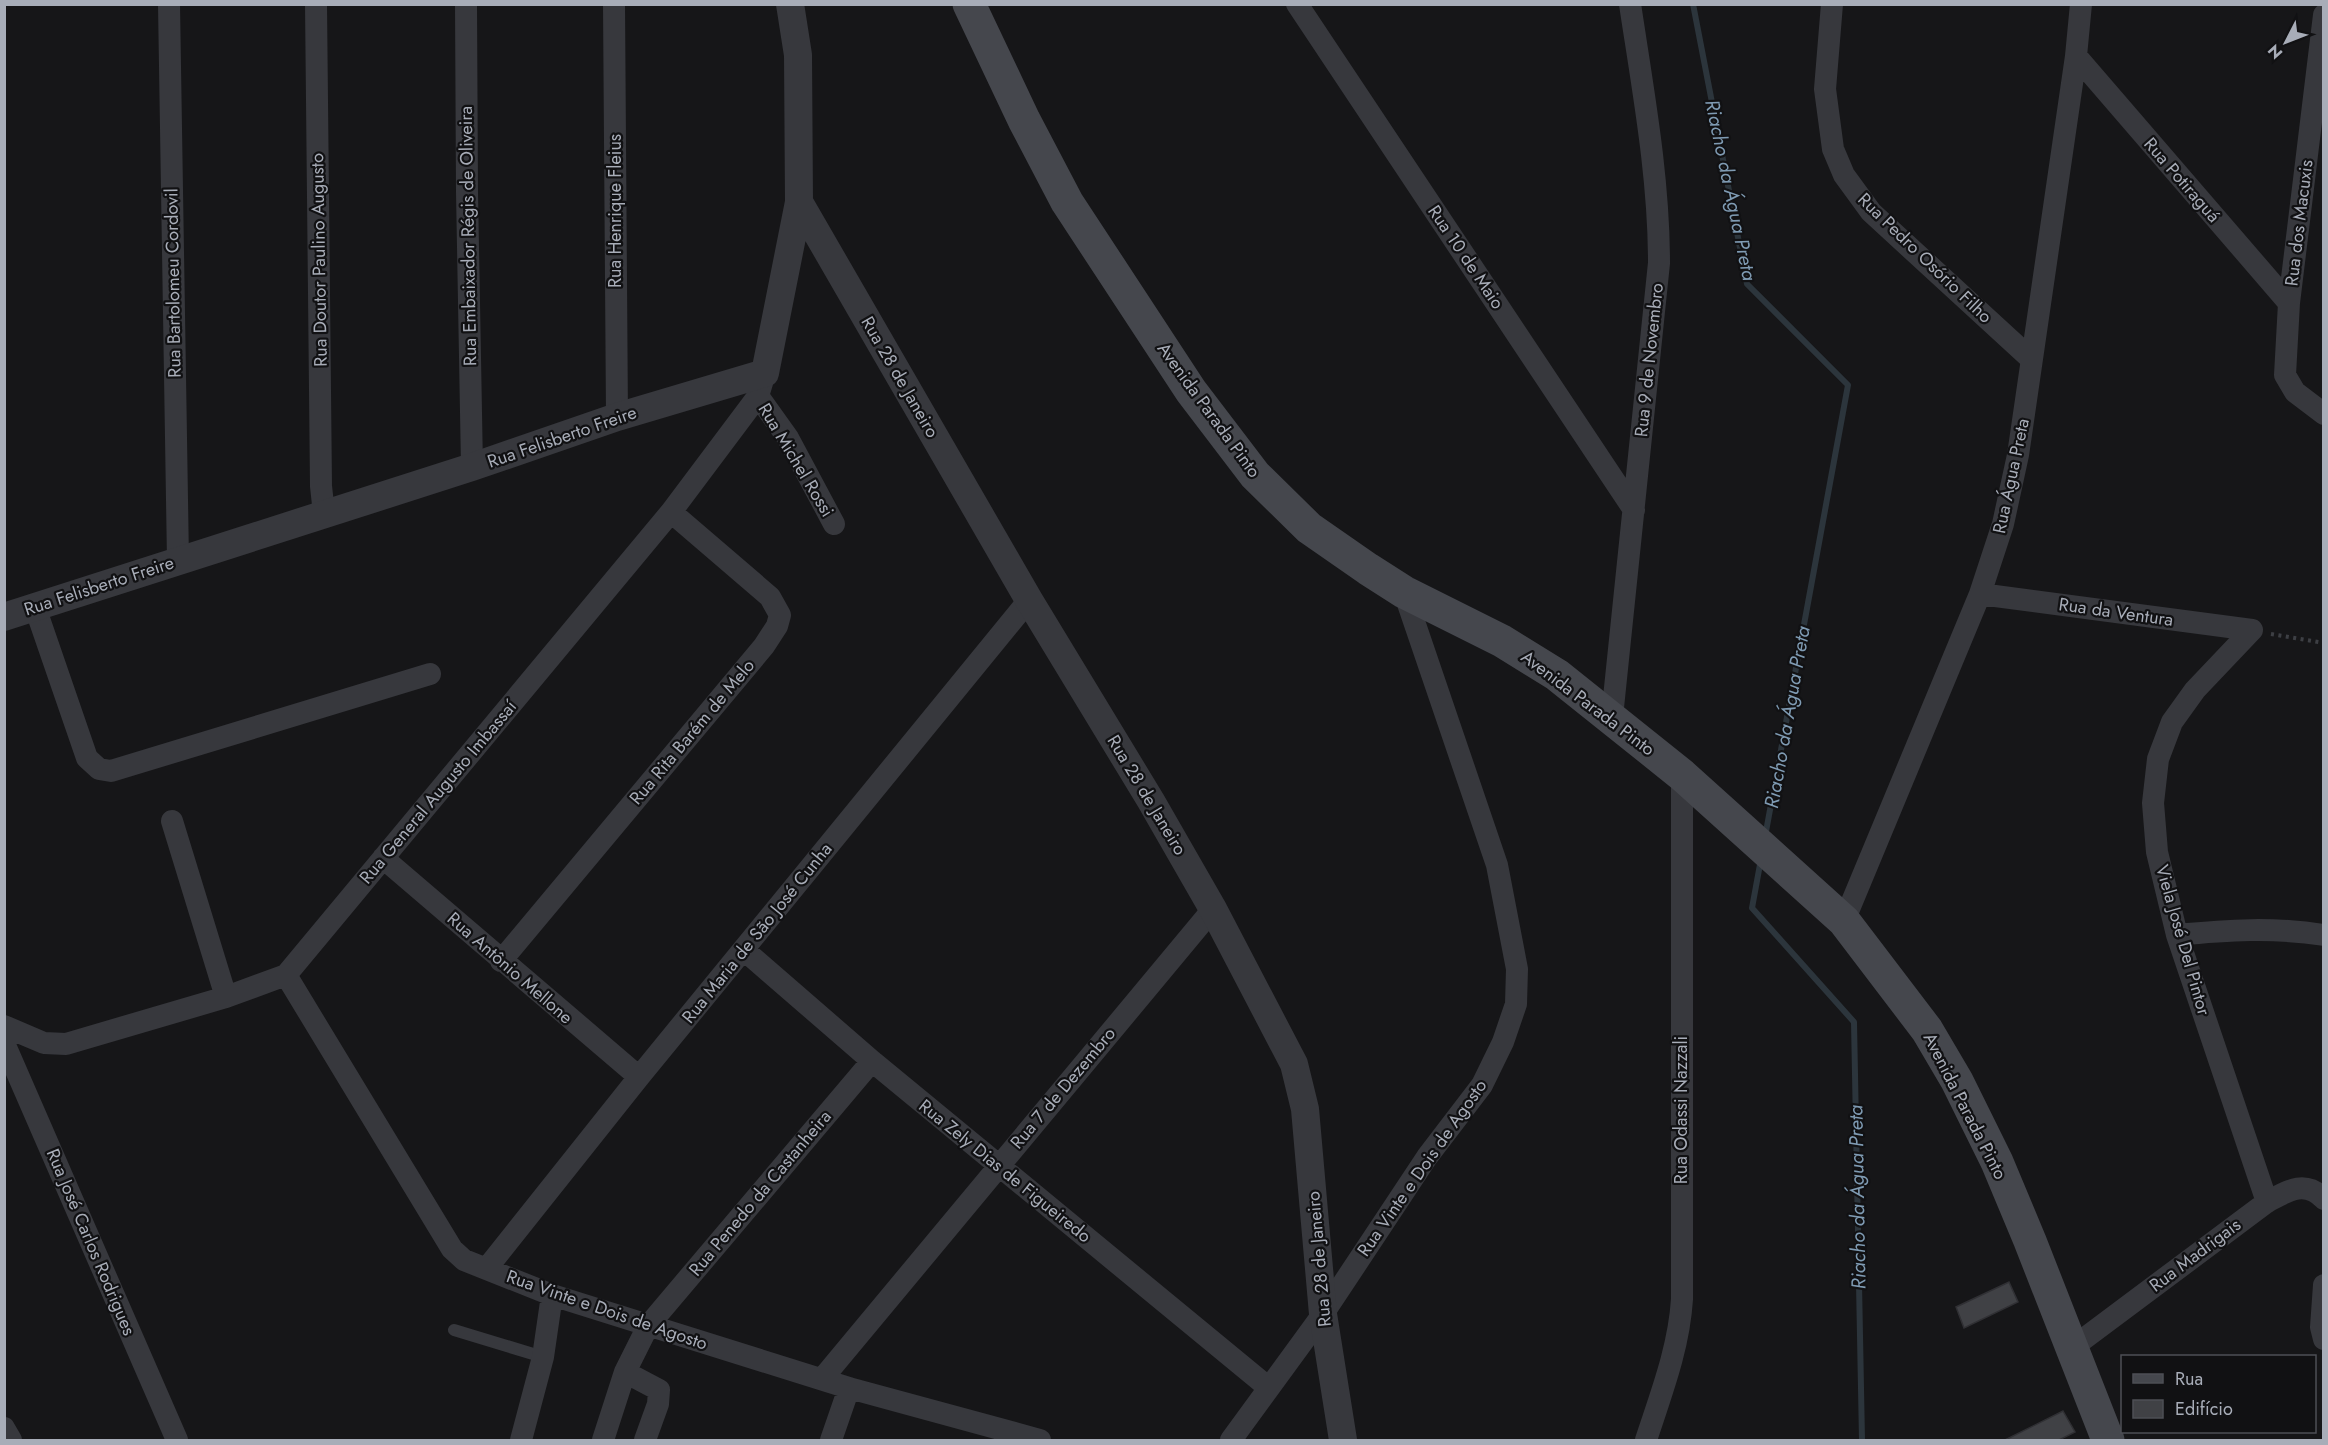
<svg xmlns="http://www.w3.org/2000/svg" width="2328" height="1445" font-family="Jost,sans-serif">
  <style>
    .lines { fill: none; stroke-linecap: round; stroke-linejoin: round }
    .stream { stroke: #2c353c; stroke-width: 6 }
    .building { fill: #404145; stroke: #303034; stroke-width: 1.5 }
    .path { stroke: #3d3f44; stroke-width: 4; stroke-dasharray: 3 4.5; stroke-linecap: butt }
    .service { stroke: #37383d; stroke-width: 12 }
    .minor { stroke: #37383d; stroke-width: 22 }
    .tertiary { stroke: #37383d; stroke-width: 28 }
    .secondary { stroke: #45474d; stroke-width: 33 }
    .labels { text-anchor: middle; stroke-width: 4.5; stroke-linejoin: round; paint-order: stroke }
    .street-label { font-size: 18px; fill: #a8adb8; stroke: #111113 }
    .water-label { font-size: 20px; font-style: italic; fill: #7f9bb3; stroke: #111113 }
  </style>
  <rect width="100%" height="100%" fill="#161618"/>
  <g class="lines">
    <path class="stream" d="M1693 4 1747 284 1848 385 1765 837
      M1761 859 1752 908 1854 1022 1862 1440"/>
  </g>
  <path class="building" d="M2009 1282 2018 1302 1964 1328 1956 1307Z
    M2063 1411 2075 1432 2059 1440H2005Z"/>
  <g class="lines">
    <path class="path" d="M2271 634 2324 643"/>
    <path class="service" d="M454 1330 543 1357"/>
    <path class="minor" d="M169 4 178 561
      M316 4 321 486 324 514
      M466 4 467 192 472 467
      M614 4 617 417
      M1297 4 1634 510
      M1832 4 1825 89 1833 149 1844 175 1871 212 2031 359
      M2324 15 2289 303 2285 375 2295 392 2324 414
      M2076 56 2289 303
      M758 396 788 438 834 524
      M1980 594 2252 630
      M35 607 87 758 99 769 111 771 430 674
      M2252 630 2195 690 2172 722 2158 759 2153 803 2157 852 2177 935 2267 1202
      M1612 717 1659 263C1659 176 1643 91 1630 4
      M172 821 226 997
      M383 858 639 1077
      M1844 921 1980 594 2003 524 2018 455 2076 56 2081 4
      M2177 935C2227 930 2274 927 2324 935
      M744 950 872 1061 1269 1388
      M501 961 764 646 777 626 780 615 770 597 671 512
      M286 975 452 1249 464 1260 552 1295 849 1388 1040 1440
      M4 1026 44 1043 66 1044 226 997 286 975 671 512 758 396 765 373
      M4 1043 177 1440
      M487 1268 639 1077 1029 600
      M2324 1285 2321 1327 2324 1339
      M2073 1347 2267 1202C2287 1191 2305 1179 2324 1199
      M625 1372 659 1390 658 1404 645 1440
      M822 1379 1213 909
      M4 1428 11 1440
      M521 1440 543 1357 552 1295
      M603 1440 625 1372 648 1326 872 1061
      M831 1440 849 1388
      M1231 1440 1323 1314 1427 1157 1482 1085 1503 1042 1516 1004 1517 969 1497 865 1404 592
      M1646 1440C1661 1394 1679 1348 1682 1299V775"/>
    <path class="tertiary" d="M799 202 1029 600 1151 801 1213 909 1294 1064 1305 1109 1323 1314 1343 1440
      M4 617 472 467 617 417 765 373 799 202 798 55 790 4"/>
    <path class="secondary" d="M969 4 1024 120 1067 202 1191 391 1255 475 1309 528 1368 569 1404 592 1502 641 1557 675 1682 775 1844 921 1927 1030 1957 1081 1997 1162 2030 1241 2108 1440"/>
  </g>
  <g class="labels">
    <g class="street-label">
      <text transform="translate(2182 180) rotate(49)" y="6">Rua Potiraguá</text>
      <text transform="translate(615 211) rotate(-90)" y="6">Rua Henrique Fleius</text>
      <text transform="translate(2299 223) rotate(-83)" y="6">Rua dos Macuxis</text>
      <text transform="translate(468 236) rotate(-91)" y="6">Rua Embaixador Régis de Oliveira</text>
      <text transform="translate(1466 257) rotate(56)" y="6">Rua 10 de Maio</text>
      <text transform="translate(1925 258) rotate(44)" y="6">Rua Pedro Osório Filho</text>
      <text transform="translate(319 260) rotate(-91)" y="6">Rua Doutor Paulino Augusto</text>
      <text transform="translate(173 283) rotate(-91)" y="6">Rua Bartolomeu Cordovil</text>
      <text transform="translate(1649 360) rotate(-84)" y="6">Rua 9 de Novembro</text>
      <text transform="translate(900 377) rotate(60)" y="6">Rua 28 de Janeiro</text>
      <text transform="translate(1209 410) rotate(54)" y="6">Avenida Parada Pinto</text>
      <text transform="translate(562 437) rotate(-19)" y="6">Rua Felisberto Freire</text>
      <text transform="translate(796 460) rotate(59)" y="6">Rua Michel Rossi</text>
      <text transform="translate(2011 476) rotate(-78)" y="6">Rua Água Preta</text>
      <text transform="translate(99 586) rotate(-18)" y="6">Rua Felisberto Freire</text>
      <text transform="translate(2116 612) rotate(8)" y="6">Rua da Ventura</text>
      <text transform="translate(1588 703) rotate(37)" y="6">Avenida Parada Pinto</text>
      <text transform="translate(692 732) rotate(-50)" y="6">Rua Rita Barém de Melo</text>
      <text transform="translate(438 792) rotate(-50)" y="6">Rua General Augusto Imbassaí</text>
      <text transform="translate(1147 795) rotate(59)" y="6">Rua 28 de Janeiro</text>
      <text transform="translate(757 933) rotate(-51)" y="6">Rua Maria de São José Cunha</text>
      <text transform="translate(2183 940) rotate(74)" y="6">Viela José Del Pintor</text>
      <text transform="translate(510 968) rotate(41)" y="6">Rua Antônio Mellone</text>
      <text transform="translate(1063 1088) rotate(-50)" y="6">Rua 7 de Dezembro</text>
      <text transform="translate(1965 1106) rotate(63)" y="6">Avenida Parada Pinto</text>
      <text transform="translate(1681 1110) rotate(-90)" y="6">Rua Odassi Nazzali</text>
      <text transform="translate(1422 1168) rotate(-55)" y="6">Rua Vinte e Dois de Agosto</text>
      <text transform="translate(1005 1171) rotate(39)" y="6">Rua Zely Dias de Figueiredo</text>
      <text transform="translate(760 1193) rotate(-50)" y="6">Rua Penedo da Castanheira</text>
      <text transform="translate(91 1242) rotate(67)" y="6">Rua José Carlos Rodrigues</text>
      <text transform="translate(2195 1255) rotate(-37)" y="6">Rua Madrigais</text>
      <text transform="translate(1319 1259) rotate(-95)" y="6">Rua 28 de Janeiro</text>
      <text transform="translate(607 1310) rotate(19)" y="6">Rua Vinte e Dois de Agosto</text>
    </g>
    <g class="water-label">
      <text transform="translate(1731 190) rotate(78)" y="7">Riacho da Água Preta</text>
      <text transform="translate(1787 717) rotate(-80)" y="7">Riacho da Água Preta</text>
      <text transform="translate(1857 1197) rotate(-91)" y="7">Riacho da Água Preta</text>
    </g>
  </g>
  <rect width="2328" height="1445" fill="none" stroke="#a8adb8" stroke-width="12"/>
  <rect x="2121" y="1355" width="195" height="78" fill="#111113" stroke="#4d4f55" stroke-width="1.5"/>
  <rect x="2133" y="1374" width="30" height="9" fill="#45474d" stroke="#4d4f55" stroke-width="1.5"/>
  <text x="2175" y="1385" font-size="18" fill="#a8adb8">Rua</text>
  <rect x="2133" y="1400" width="30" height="18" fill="#404145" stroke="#4d4f55" stroke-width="1.5"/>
  <text x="2175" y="1415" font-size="18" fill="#a8adb8">Edifício</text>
  <g transform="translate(2286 42) rotate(228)" stroke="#111113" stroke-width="4.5" paint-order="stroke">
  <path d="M0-4.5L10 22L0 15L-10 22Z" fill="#a8adb8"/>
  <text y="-9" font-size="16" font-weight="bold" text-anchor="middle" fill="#a8adb8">N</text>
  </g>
</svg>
